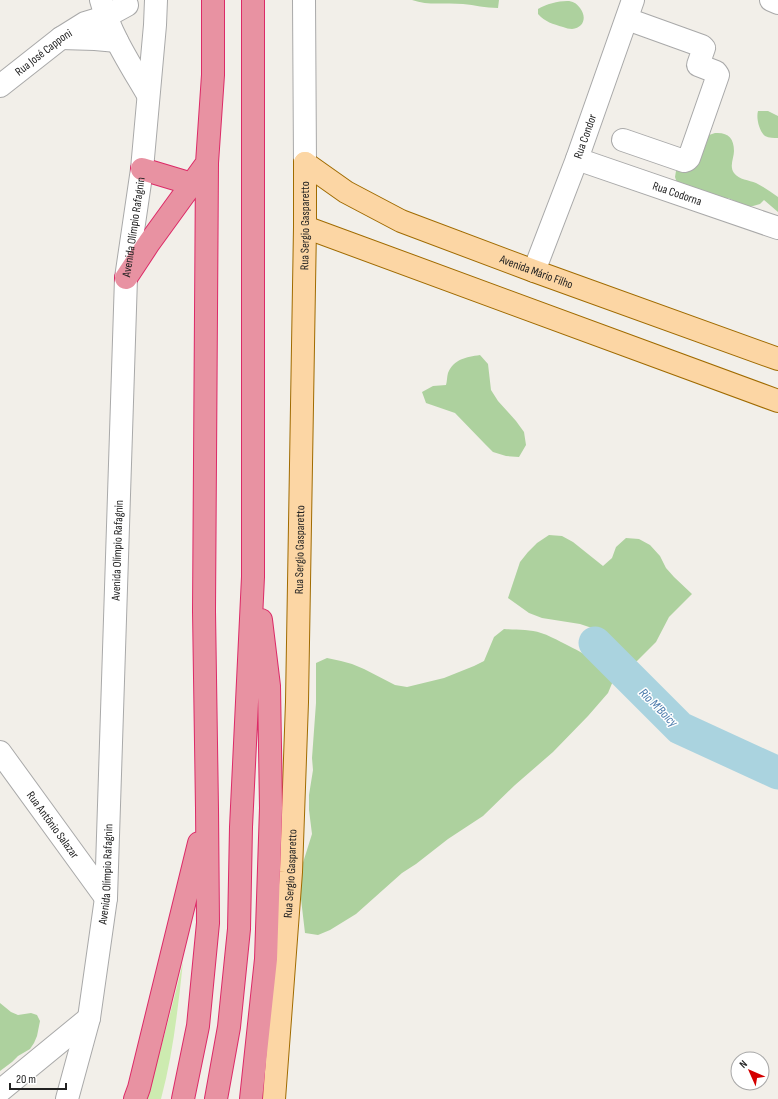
<svg xmlns="http://www.w3.org/2000/svg" width="778" height="1099" font-family="'Sofia Sans Condensed',sans-serif">
  <style>
    .grass { fill: #cdebb0 }
    .forest { fill: #add19e }
    .lines { fill: none; stroke-linecap: round; stroke-linejoin: round }
    .river { stroke: #aad3df; stroke-width: 33 }
    .minor-casing { stroke: #a9a9a9; stroke-width: 24 }
    .major-casing { stroke: #a06b00; stroke-width: 24 }
    .highway-casing { stroke: #dc2a67; stroke-width: 24 }
    .minor { stroke: #fff; stroke-width: 22 }
    .major { stroke: #fcd6a4; stroke-width: 22 }
    .highway { stroke: #e892a2; stroke-width: 22 }
    .labels { text-anchor: middle; stroke-width: 3; stroke-linejoin: round; paint-order: stroke }
    .street-label { font-size: 12px; fill: #222; stroke: #fff }
    .water-label { font-size: 13px; font-style: italic; fill: #4a7aab; stroke: #fff }
  </style>
  <rect width="100%" height="100%" fill="#f2efe9"/>
  <path class="grass" d="M183 962C178 1008 173 1054 161 1099H145C160 1054 172 1008 183 962Z"/>
  <path class="forest" d="M412 0H499L498 8C485 8 475 5 463 4 445 2 429 6 412 0Z
    M567 1C573 1 576 3 580 8 587 17 584 28 572 29 569 29 566 28 563 27 553 24 545 22 538 14V9C546 4 558 1 567 1Z
    M758 111H768L778 116V138C774 138 769 138 765 136 759 131 756 118 758 111Z
    M715 133C728 132 734 138 734 151 734 158 729 166 734 173 739 180 749 180 756 183 764 187 771 192 778 197V212L764 200 760 204 753 206H746L728 198H715L677 183 675 177 676 171 680 167 709 135Z
    M480 355 488 364 491 390 498 401 516 421 524 432 526 445 519 457 506 456 493 452 484 443 455 413 426 403 422 392 433 386 446 385C447 382 447 376 448 373 454 359 466 357 480 355Z
    M549 535 562 536 573 542 603 566 612 558 616 547 626 538 639 539 650 545 660 556 666 568 674 577 692 594 669 617 656 642 637 661 624 664 613 658 601 638 592 628 580 624 542 618 529 613 508 598 520 562 528 552 537 543Z
    M504 629C516 630 530 629 541 633 548 635 555 639 561 642 583 653 599 660 613 681L608 693 588 716 553 752 515 785 483 816 448 839 416 864 402 873 356 914 330 930 318 935 305 933 301 899V869L312 834 309 810V795L313 770 312 758 316 703V663L327 658 341 661 352 664 364 669 395 685 407 687 444 678 474 666 484 661 494 637Z
    M0 1003 11 1012 18 1015 31 1013 37 1015 40 1021 37 1036 34 1043 30 1049 18 1056 12 1062 0 1071Z"/>
  <g class="lines">
    <path class="river" d="M595 643 680 728 778 773"/>
    <g class="minor-casing">
      <g id="minor">
        <path d="M101 0C110 34 130 64 148 95"/>
        <path d="M304 0 305 163"/>
        <path d="M771 0 778 3"/>
        <path d="M61 38 95 39 117 41"/>
        <path id="s1" d="M0 86 61 38 85 23 105 17 127 5"/>
        <path d="M623 140 684 161 687 160 689 158 718 75 716 72 698 65 704 48 702 46 627 19"/>
        <path id="s2" d="M577 159 778 228"/>
        <path id="s3" d="M534 271 577 159 633 0"/>
        <path id="s4" d="M0 752 106 898"/>
        <path d="M0 1091 89 1018"/>
        <path id="s5" d="M67 1099 89 1018 106 898 126 278 142 169 155 25 156 0"/>
      </g>
    </g>
    <g class="major-casing">
      <g id="major">
        <path id="s6" d="M305 163 346 192 401 221 534 271 778 359"/>
        <path d="M305 227 778 401"/>
        <path id="s7" d="M274 1099 291 872 297 702 305 227V163"/>
      </g>
    </g>
    <g class="highway-casing">
      <path id="highway" d="M142 169 192 184
        M126 278 149 243 207 163
        M135 1099 139 1088 199 843
        M183 1099 198 1026 208 923 207 809 204 611 207 163 213 75V0
        M216 1099 229 1027 239 929 241 827 253 577V0
        M251 1099 266 959 271 808 269 686 261 620"/>
    </g>
    <use href="#minor" class="minor"/>
    <use href="#major" class="major"/>
    <use href="#highway" class="highway"/>
  </g>
  <g class="labels">
    <g class="street-label">
      <text dy="4" stroke="none"><textPath href="#s1" startOffset="55">Rua José Capponi</textPath></text>
      <text dy="4" stroke="none"><textPath href="#s3" startOffset="144">Rua Condor</textPath></text>
      <text dy="4" stroke="none"><textPath href="#s2" startOffset="106">Rua Codorna</textPath></text>
      <text dy="4" stroke="none"><textPath href="#s7" startOffset="874">Rua Sergio Gasparetto</textPath></text>
      <text dy="4" stroke="none"><textPath href="#s5" startOffset="877">Avenida Olímpio Rafagnin</textPath></text>
      <text dy="4" stroke="none"><textPath href="#s6" startOffset="257">Avenida Mário Filho</textPath></text>
      <text dy="4" stroke="none"><textPath href="#s7" startOffset="550">Rua Sergio Gasparetto</textPath></text>
      <text dy="4" stroke="none"><textPath href="#s5" startOffset="553">Avenida Olímpio Rafagnin</textPath></text>
      <text dy="4" stroke="none"><textPath href="#s4" startOffset="90">Rua Antônio Salazar</textPath></text>
      <text dy="4" stroke="none"><textPath href="#s5" startOffset="229">Avenida Olímpio Rafagnin</textPath></text>
      <text dy="4" stroke="none"><textPath href="#s7" startOffset="226">Rua Sergio Gasparetto</textPath></text>
    </g>
    <g class="water-label">
      <text transform="translate(659 707) rotate(45)" y="5">Rio M'Boicy</text>
    </g>
  </g>
  <g transform="translate(750 1071) rotate(315)"><circle r="19" fill="#ffffff" stroke="#a7a7a7"/>
  <path d="M0-3L7 15L0 10L-7 15Z" fill="#d40000"/>
  <text y="-6" font-size="11" font-weight="bold" text-anchor="middle" fill="#222222">N</text>
  </g>
  <path d="M10 1083v6h56v-6" fill="none" stroke="#222222" stroke-width="2"/>
  <text x="16" y="1083" font-size="12" fill="#222222" stroke="#ffffff" stroke-width="3" paint-order="stroke">20 m</text>
</svg>
